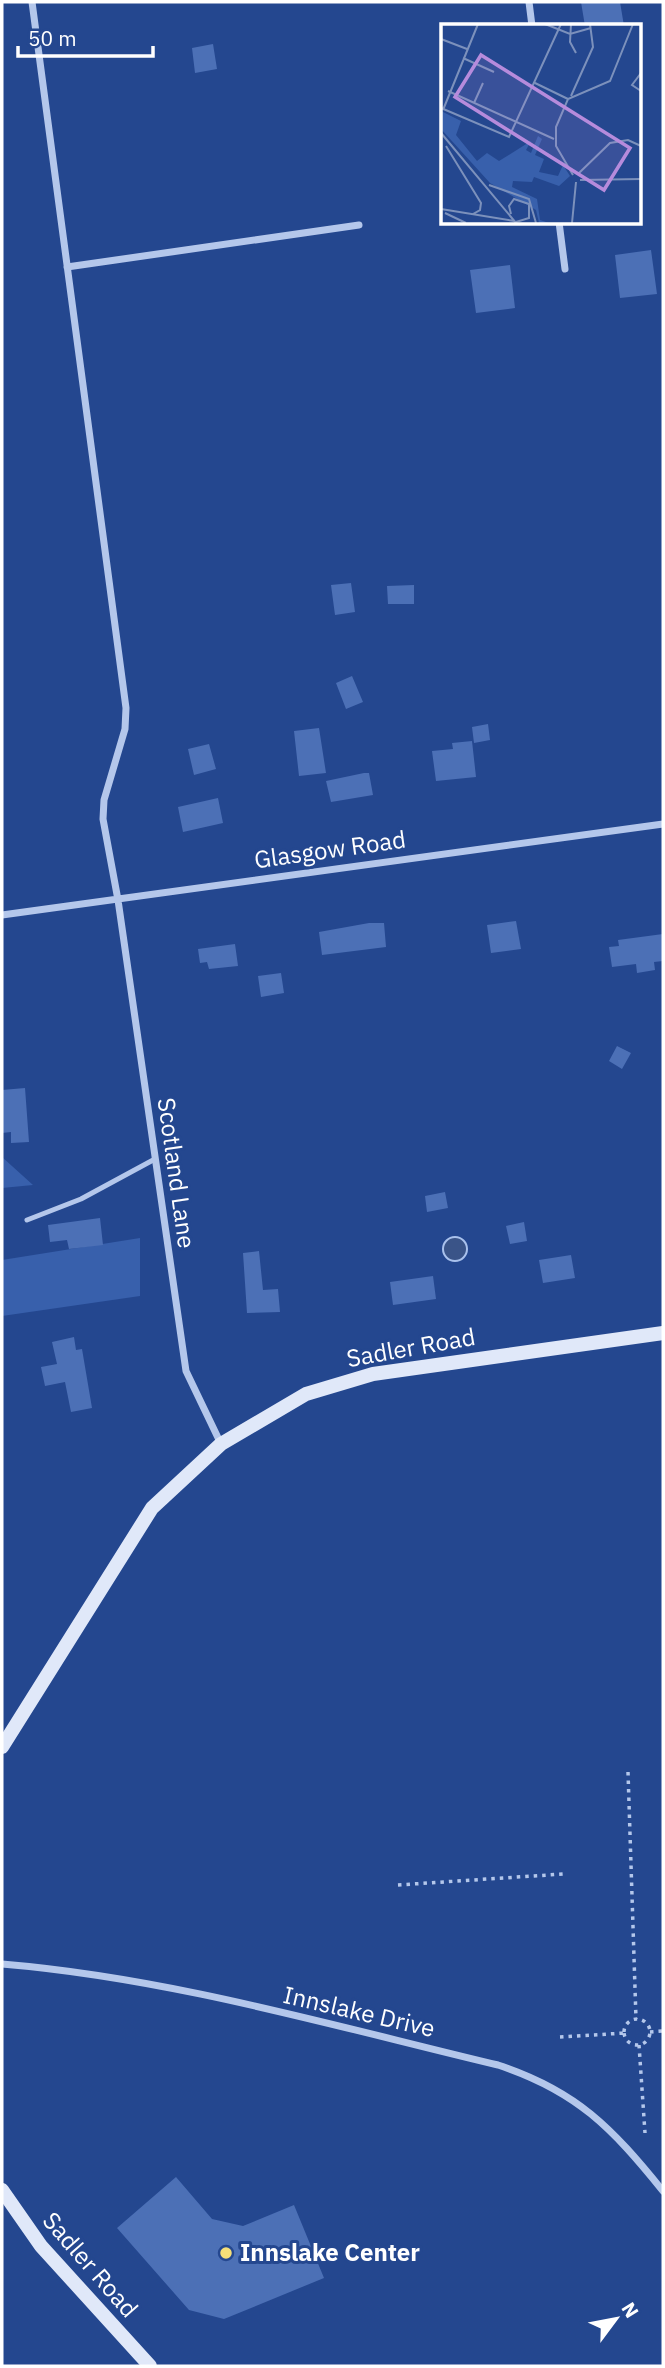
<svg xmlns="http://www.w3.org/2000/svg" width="665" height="2368" font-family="'IBM Plex Sans',sans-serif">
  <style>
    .green { fill: #3860ac }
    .water { fill: #3a5488; stroke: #a9c1ec; stroke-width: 2 }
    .building { fill: #4c70b6 }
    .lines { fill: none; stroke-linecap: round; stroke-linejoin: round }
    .path { stroke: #b4c7eb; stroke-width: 3.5; stroke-dasharray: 3.5 5; stroke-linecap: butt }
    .lane { stroke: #b4c7eb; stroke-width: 5 }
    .street { stroke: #b4c7eb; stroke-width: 7 }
    .secondary { stroke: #e0e8f9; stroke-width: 14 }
    .poi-dot { fill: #f6df78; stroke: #24478f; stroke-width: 2.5 }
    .labels { text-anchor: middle; stroke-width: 6; stroke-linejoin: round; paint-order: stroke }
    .street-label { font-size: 24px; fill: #fff; stroke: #24478f }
    .poi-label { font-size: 24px; font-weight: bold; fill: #fff; stroke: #24478f; text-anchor: start }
    .inset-road { fill: none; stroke: #7c91bc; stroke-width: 2 }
    .view { fill: #b68bdc; fill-opacity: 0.15; stroke: #b68bdc; stroke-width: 3.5 }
    .inset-edge { fill: none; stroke: #fff; stroke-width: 3.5 }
  </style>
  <rect width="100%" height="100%" fill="#24478f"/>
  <path class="green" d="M2 1157 33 1185 2 1188Z
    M140 1238V1296L2 1316V1260Z"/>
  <path class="water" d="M443 1249a12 12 0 1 1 24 0a12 12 0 1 1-24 0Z"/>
  <path class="building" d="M581 2H620L624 26H585Z
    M213 44 217 69 195 73 192 48Z
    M651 250 657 294 620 298 615 255Z
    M510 265 515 308 476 313 470 270Z
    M351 583 355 612 335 615 331 585Z
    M414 585V604H388L387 586Z
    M352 676 363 702 346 709 336 683Z
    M488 724 490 740 474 743 472 727Z
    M319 728 326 773 299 776 294 731Z
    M472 741 476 777 436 781 432 751 453 749 452 743Z
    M209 744 216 769 194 775 188 749Z
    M364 773H369L373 795 331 802 326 781Z
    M218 798 223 823 183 832 178 807Z
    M516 921 521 949 491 953 487 925Z
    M369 923H384L386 947 322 955 319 932Z
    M663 934V961L654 962 655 970 637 973 636 964 612 967 609 947 619 946 618 940Z
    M235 944 238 966 209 969 207 962 200 963 198 949Z
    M281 973 284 993 261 997 258 976Z
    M617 1046 631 1053 622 1069 609 1061Z
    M25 1088 29 1142 11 1143V1132L2 1133V1090Z
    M445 1192 448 1208 427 1212 425 1196Z
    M100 1218 103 1245 69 1249 67 1240 50 1242 48 1225Z
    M524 1222 527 1241 510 1244 506 1226Z
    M259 1251 263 1290 278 1289 280 1312 247 1313 243 1253Z
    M571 1255 575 1278 543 1283 539 1260Z
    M433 1276 436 1299 393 1305 390 1282Z
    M74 1337 76 1350 82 1349 92 1408 71 1412 65 1382 45 1386 41 1367 57 1364 52 1342Z
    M176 2177 212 2219 243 2226 294 2205 324 2278 224 2319 189 2310 117 2228Z"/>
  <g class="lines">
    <path class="path" d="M628 1772 636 2019
      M398 1885 563 1874
      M624 2032a13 13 0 1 1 26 0a13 13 0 1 1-26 0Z
      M650 2032 663 2031
      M560 2037 625 2033
      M639 2045 645 2133"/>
    <path class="lane" d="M27 1220 81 1199 155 1159"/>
    <path class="street" d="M32 2 126 708 125 729 104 800 103 819 118 900 186 1371 221 1444
      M529 2 532 26
      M559 222 565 269
      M67 267 359 225
      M2 915 663 824
      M2 1964C170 1978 334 2026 498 2065 577 2091 612 2128 663 2191"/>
    <path class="secondary" d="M2 1747 152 1508 221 1444 306 1394 373 1374 663 1333
      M2 2190 41 2246 150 2366"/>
  </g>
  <circle class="poi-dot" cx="226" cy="2253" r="7"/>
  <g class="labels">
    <g class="street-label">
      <text transform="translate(330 850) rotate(-8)" y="8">Glasgow Road</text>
      <text transform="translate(176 1173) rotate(82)" y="8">Scotland Lane</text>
      <text transform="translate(411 1348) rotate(-10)" y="8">Sadler Road</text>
      <text transform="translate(359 2012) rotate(13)" y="8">Innslake Drive</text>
      <text transform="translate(90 2265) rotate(49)" y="8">Sadler Road</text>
    </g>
    <g class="poi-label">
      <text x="240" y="2261">Innslake Center</text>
    </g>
  </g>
  <g transform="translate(441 24)">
    <rect width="200" height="200" fill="#24478f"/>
    <path d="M0 87 20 97 15 111 36 137 46 129 58 137 90 117 85 126 90 129 97 112 101 115 94 131 103 135 98 148 117 152 122 141 129 152 118 162 93 153 91 158 72 157 71 163 96 175 99 196 108 199H98L95 186 49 159 0 105Z" fill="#3860ac"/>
    <path class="inset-road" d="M104 0 129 10 150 4M130 0 129 18 135 29M0 15 26 25M22 34 53 48M200 49 191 61 200 67M94 59 127 75M7 67 113 115M130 72 152 23 149 0M33 79 42 59M0 84 68 113 120 0M2 86 37 0M0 109 75 199M5 122 40 179 39 186 32 190M137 150 169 119 187 116 200 122M132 151 115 122V103L127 75 169 57 192 0M139 156 200 155M48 161 88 175 95 199M0 185 73 197M4 189 25 199M70 190 68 182 73 175 88 180V194L75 198M131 199 135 158"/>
    <path class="view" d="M40 31 189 124 163 166 14 73Z"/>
    <rect width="200" height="200" class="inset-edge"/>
  </g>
  <rect width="665" height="2368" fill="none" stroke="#ffffff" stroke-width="7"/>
  <g transform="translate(616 2319) rotate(58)" stroke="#24478f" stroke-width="5" paint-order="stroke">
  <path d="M0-5L12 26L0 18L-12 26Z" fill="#ffffff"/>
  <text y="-10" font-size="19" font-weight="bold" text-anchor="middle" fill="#ffffff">N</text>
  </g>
  <path d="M18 46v10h135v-10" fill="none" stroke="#ffffff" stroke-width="3.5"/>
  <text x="28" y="46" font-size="21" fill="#ffffff" stroke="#24478f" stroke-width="5" paint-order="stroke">50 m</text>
</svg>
